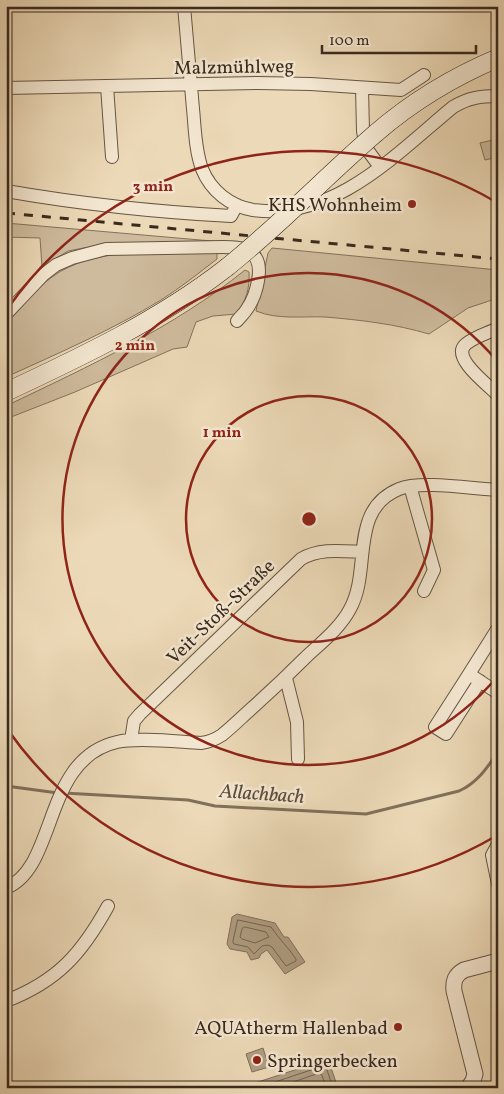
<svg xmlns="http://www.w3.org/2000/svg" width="504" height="1094" font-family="Vollkorn,serif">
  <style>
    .green { fill: #cebb9d; stroke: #84725e }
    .water { fill: #af9e83; stroke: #80705b }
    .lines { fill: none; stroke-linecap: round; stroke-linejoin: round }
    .shore { stroke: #746450; stroke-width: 1 }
    .stream { stroke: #80705b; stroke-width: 3 }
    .minor-casing { stroke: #665644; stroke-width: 14 }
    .tertiary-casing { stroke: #665644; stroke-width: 17 }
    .secondary-casing { stroke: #392a1e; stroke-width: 19 }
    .minor { stroke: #f3e6d0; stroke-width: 12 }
    .tertiary { stroke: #f3e6d0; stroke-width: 15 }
    .secondary { stroke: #f3e6d0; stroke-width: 18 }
    .rail { stroke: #392a1e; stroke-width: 3; stroke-dasharray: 9 9; stroke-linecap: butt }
    .secondary-bridge-casing { stroke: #392a1e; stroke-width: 19; stroke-linecap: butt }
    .secondary-bridge { stroke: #f3e6d0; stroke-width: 18 }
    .ring { fill: none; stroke: #8f2418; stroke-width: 2.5 }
    .poi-dot { fill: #8f2418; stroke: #f3e6d0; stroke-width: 2 }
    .labels { text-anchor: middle; stroke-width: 5; stroke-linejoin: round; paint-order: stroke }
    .street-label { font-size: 19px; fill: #392a1e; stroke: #f3e6d0 }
    .poi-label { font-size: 19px; fill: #392a1e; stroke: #f3e6d0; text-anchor: end }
    .water-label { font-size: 20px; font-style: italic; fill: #5c4d3c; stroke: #f3e6d0 }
    .centre { fill: #8f2418; stroke: #f3e6d0; stroke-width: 2.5 }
    .ring-label { font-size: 15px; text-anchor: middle; font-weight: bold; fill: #8f2418; stroke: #f3e6d0; stroke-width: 5; stroke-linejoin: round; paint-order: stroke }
  </style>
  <rect width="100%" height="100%" fill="#ecd9b7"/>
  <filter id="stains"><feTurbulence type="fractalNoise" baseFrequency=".004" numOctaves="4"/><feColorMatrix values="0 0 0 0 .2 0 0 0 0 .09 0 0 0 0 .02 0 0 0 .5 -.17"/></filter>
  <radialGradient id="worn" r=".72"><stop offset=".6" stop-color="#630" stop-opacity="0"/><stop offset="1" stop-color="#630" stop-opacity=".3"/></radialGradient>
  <path class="green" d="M493 140 498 157 485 160 480 143Z
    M6 223 223 242 104 244 68 251 42 267 40 238 6 237Z
    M272 248 498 270V298L468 308 429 334C395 324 361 320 325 317 302 316 278 320 256 311L268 253Z
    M217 251V259C199 273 180 288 161 300 112 330 59 353 6 377V324C21 309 35 289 52 277 93 246 168 252 217 251Z
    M245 270 249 272C250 288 246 302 236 314L213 316 196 322 187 347 173 349 75 392 6 419V406C89 366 173 328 245 270Z"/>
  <path class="water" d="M237 914 275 923 284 937H288L305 962 285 974 267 950 261 954 259 958 251 960 247 952 230 949 227 944 232 917Z
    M263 1048 269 1067 252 1072 246 1054Z
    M328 1059 338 1088H256L255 1083Z"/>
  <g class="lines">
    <path class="shore" d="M238 920 271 927C279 939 288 947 296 959V961L286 966 272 947 268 945 262 946 254 954 248 947 234 944 233 942Z
      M245 927 266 932 269 937 255 943 242 939 240 937 242 929Z
      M261 1088 263 1086 323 1066 326 1067 333 1088
      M276 1088 319 1073 322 1075 326 1088"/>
    <path class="stream" d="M6 786 58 793
      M64 793 188 800 215 806 366 814 459 791C477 783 487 768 498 752"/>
    <g class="minor-casing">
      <path id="minor" d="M184 6C187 40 190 75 193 109 195 128 195 150 202 169 211 191 230 206 253 210 334 221 396 154 453 107 468 98 480 96 498 96
        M107 86 112 157
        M6 88 258 83 311 84 401 90 424 75
        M362 88 363 131 366 148 380 167
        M6 191C81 204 156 212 231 216L237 205
        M6 314 43 275 56 265 72 258 106 249 223 247C232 247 242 247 250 252 267 262 256 296 247 309 244 314 240 317 237 321
        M498 328C488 333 474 337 466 344 450 357 488 385 498 395
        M410 486 434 570 424 591
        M498 628 469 674 498 693
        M469 674 435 727 446 734 480 681
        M286 678 297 722 298 759
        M131 740 134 721 140 714 301 559C320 548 341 551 362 552
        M498 844 492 855 498 884
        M6 888C58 867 42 759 117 742 138 737 179 742 201 743 209 742 216 739 222 735 232 727 241 718 251 709 270 692 288 675 306 657 322 642 340 628 350 609 372 570 348 510 399 489 421 480 473 489 498 490
        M6 1001C58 981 82 953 108 906"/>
    </g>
    <g class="tertiary-casing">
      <path id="tertiary" d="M468 1088 473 1081 475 1074 454 991C453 981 455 975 464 970L498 961"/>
    </g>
    <g class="secondary-casing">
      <path id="secondary" d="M376 133C413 101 453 77 498 58
        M6 392C83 356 159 320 226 268"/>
    </g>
    <use href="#minor" class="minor"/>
    <use href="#tertiary" class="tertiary"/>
    <use href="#secondary" class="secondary"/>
    <path class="rail" d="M6 213 498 259"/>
    <g class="secondary-bridge-casing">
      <path id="secondary-bridge" d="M226 268C279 226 325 177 376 133"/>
    </g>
    <use href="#secondary-bridge" class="secondary-bridge"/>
  </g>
  <g class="ring">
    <circle cx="309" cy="519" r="123"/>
    <path d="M497 677A246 246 0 1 1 497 361"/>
    <path d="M496 836A368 368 0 0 1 8 730M8 308A368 368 0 0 1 496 202"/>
  </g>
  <g class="poi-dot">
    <circle cx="412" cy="204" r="5"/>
    <circle cx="398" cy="1027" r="5"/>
    <circle cx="257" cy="1060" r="5"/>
  </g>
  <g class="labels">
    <g class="street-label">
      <text transform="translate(234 66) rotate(-1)" y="7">Malzmühlweg</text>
      <text transform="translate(220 611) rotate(-44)" y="7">Veit-Stoß-Straße</text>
    </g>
    <g class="poi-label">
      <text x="402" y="211">KHS Wohnheim</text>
      <text x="388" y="1034">AQUAtherm Hallenbad</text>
      <text x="267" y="1067" text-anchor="start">Springerbecken</text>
    </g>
    <g class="water-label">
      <text transform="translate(262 793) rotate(4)" y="7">Allachbach</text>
    </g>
  </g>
  <circle cx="309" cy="519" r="8" class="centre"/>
  <g class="ring-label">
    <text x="153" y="191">3 min</text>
    <text x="135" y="350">2 min</text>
    <text x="222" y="437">1 min</text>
  </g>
  <rect width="504" height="1094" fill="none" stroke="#ecd9b7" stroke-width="25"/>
  <rect x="8" y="8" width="489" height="1079" fill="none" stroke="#392a1e" stroke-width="2.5"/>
  <rect x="12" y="12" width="479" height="1069" fill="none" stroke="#392a1e"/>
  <path d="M322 45v8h154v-8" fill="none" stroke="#392a1e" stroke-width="2.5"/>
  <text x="329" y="45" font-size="15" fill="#392a1e" stroke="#f3e6d0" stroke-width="4" paint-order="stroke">100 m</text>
  <rect width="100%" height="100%" filter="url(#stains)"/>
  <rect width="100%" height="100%" fill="url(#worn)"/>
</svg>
